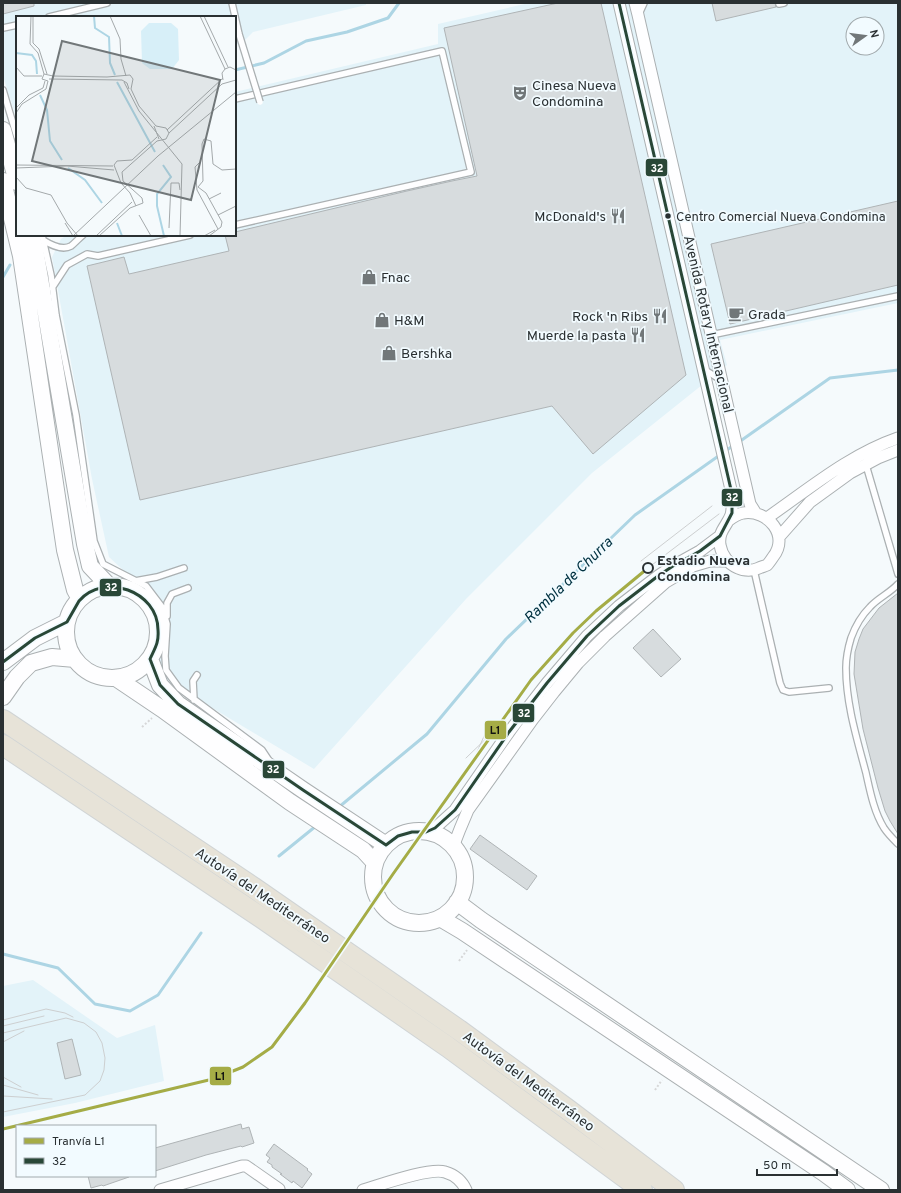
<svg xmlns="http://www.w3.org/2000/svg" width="901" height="1193" font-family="Overpass,sans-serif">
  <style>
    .built { fill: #e3f3f9; fill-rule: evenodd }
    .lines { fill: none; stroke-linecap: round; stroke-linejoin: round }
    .stream { stroke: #add5e4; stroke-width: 3 }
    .building { fill: #d7dcde; stroke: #afb4b6 }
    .lane-casing { stroke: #abb0b2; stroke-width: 8 }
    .street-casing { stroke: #abb0b2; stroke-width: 13 }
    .secondary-casing { stroke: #abb0b2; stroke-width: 18 }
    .highway-casing { stroke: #d0d4d5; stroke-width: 22 }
    .path { stroke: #d6d7d8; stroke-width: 2; stroke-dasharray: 2 2; stroke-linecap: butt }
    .lane { stroke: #fefeff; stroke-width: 5.5 }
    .street { stroke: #fefeff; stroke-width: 11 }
    .secondary { stroke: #fefeff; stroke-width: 16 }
    .highway { stroke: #e7e3d8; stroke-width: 20 }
    .tram { stroke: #cdcfd0; stroke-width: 1 }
    .lane-bridge-casing { stroke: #abb0b2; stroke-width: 8; stroke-linecap: butt }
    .lane-bridge { stroke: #fefeff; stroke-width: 5.5 }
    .bus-1-casing { stroke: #f2fbff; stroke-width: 6 }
    .bus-1 { stroke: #294737; stroke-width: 3 }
    .tram-1-casing { stroke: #f2fbff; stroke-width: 6 }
    .tram-1 { stroke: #a5ac46; stroke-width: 3 }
    .bus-dot { fill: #2a3032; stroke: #f2fbff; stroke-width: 1.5 }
    .stop-dot { fill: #f2fbff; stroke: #2a3032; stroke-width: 2 }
    .labels { text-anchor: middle; stroke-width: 3.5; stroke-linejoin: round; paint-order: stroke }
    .bus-label { font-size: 13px; fill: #2a3032; stroke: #f2fbff; text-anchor: start }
    .poi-label { font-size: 14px; fill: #2a3032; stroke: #f2fbff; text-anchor: start }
    .street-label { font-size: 14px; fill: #2a3032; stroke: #f2fbff }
    .stop-label { font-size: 14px; font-weight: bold; fill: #2a3032; stroke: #f2fbff; text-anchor: start }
    .water-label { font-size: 15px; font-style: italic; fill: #003140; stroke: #f2fbff }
    .inset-river { fill: none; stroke: #add5e4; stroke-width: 2 }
    .inset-road { fill: none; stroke: #a4a9ab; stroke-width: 1 }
    .view { fill: #717779; fill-opacity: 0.15; stroke: #717779; stroke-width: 2 }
    .inset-edge { fill: none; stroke: #2a3032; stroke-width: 2 }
    .line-badge { stroke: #f2fbff; stroke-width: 1.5 }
    .badge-label { font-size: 11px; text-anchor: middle; font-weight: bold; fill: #fff }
    .pale-badge-label { font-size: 11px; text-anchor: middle; font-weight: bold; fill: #111 }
  </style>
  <rect width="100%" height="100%" fill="#f5fafc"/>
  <path class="built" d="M3 3H366V5L253 32 242 43 235 45V17H17V120L3 76Z
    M529 3H898V303L720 340 727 365 592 473 466 599 314 769 164 679 160 662 156 616 135 581 109 557 92 479 52 257 61 239 67 235H235V92L438 44V24ZM853 24H877V48H853Z
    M33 980 117 1038 155 1025 164 1081 75 1103 3 1117V986Z"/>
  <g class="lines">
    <path class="stream" d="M235 70 264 63 306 41 347 32 388 18 399 3
      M3 277 10 265
      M739 442 830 378 898 370
      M339 807 427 734 506 639 635 515 734 445
      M279 856 316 826
      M3 954 58 968 95 1004 130 1011 158 995 201 933"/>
  </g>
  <path class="building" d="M3 3H34V6L3 14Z
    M558 3H601L686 375 593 454 552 406 140 500 87 266 124 257 129 274 229 251 225 235H235V232L407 191 452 181 477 176 444 28Z
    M712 3H775L776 7 716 21Z
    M898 201V285L730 324 711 244Z
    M898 593V834L890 821 885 811 878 788 863 729 854 674 855 652 859 639 863 629 879 608Z
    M653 629 681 659 661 677 633 648Z
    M480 835 537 876 527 890 470 849Z
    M72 1039 81 1075 65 1079 57 1043Z
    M241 1124 242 1129 249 1127 254 1143 242 1147 241 1146 206 1155 155 1171V1148Z
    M274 1144 308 1169 307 1170 312 1174 302 1188 293 1181 292 1183 280 1174H282L272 1167V1165L267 1162 270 1158 266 1155Z
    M88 1176H129V1177L103 1186 102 1185 91 1188Z"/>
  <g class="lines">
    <g class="lane-casing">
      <path id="lane" d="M232 3 239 34
        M779 4 784 3
        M639 14 644 3
        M49 17 107 3
        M3 28 17 25
        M3 90 17 137
        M235 99 442 51 471 172 235 225
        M42 235 51 275 56 315 76 415 94 541 103 564 146 586 162 607 167 624 165 656 166 670 179 688 262 750 268 759
        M43 240C51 245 62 251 71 246 75 243 79 238 83 235
        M52 288 67 265 87 254 98 256 190 235
        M711 335 898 296
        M705 370 721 380
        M866 465 898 574
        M754 570 780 683 783 690 789 692 829 688
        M135 581 157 577 184 568
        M898 584C890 593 878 598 870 607 862 615 855 627 851 638 848 648 846 658 846 668 846 704 857 739 866 773 870 791 874 812 884 828 888 834 893 839 898 844
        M167 616V603L172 594 188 588
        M194 700 193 681 197 675"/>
    </g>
    <g class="street-casing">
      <path id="street" d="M619 3 732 494C732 500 733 508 731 515 727 526 718 531 720 545 722 556 729 564 738 568 744 571 753 571 759 568 761 567 765 566 767 565 769 563 771 560 773 557 790 536 768 509 743 513 738 514 733 517 729 520
        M635 3 638 15 750 504 755 512
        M767 518C809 489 849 455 898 438
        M779 537 810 502 850 473 878 458 898 450
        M426 832 435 828 455 810 509 732 547 683 587 636 619 606 658 576 673 566 700 551 720 536
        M453 847 460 829 468 810 533 719 554 692 578 663 605 636 666 582 693 566 710 561H727
        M160 1190 242 1166H246L279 1189
        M363 1190C380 1185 430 1167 445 1172 455 1175 462 1181 466 1190"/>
    </g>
    <g class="secondary-casing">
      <path id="secondary" d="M3 130 17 182
        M3 181 21 256 65 550 75 590 80 599
        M31 235 35 249 85 544 90 566 109 586
        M66 632a46 46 0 1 1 92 0a46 46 0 1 1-92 0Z
        M150 659 160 685 178 704 303 790 386 845
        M3 662 35 638 67 622
        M116 678 162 709 290 802 363 850 375 863
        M3 697 17 677 31 663 52 657 75 659
        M373 877a46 46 0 1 1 92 0a46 46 0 1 1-92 0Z
        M457 902 481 920 881 1190
        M440 918 462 931 824 1173 847 1190"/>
    </g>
    <g class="highway-casing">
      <path id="highway" d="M3 720 254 888 459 1030 567 1109 674 1190
        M3 745 262 918 448 1047 642 1190"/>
    </g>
    <path class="path" d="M142 727 152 718
      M459 961 467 950
      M655 1090 662 1080"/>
    <use href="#lane" class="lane"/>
    <use href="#street" class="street"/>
    <use href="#secondary" class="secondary"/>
    <use href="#highway" class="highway"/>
    <path class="tram" d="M641 561 712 506
      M648 568 719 514
      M466 758 494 731
      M473 761 489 725
      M3 1020 46 1009 65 1013 73 1017
      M3 1026 44 1016
      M3 1033 66 1018 84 1023 96 1032 102 1043 105 1058 104 1070 100 1081 85 1095 3 1112
      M3 1042 24 1031
      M3 1077 21 1087
      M3 1085 38 1095
      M3 1096 52 1099"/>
    <g class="lane-bridge-casing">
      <path id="lane-bridge" d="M239 34 260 102"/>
    </g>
    <use href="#lane-bridge" class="lane-bridge"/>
    <g class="bus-1-casing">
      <path id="bus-1" d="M3 662 35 638 67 622 79 601C104 572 158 591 158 630 159 643 155 648 150 659L160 685 178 704 303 790 386 845
        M386 845 398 836 412 832H426L435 828 455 810 509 732 547 683 587 636 619 606 658 576 673 566 700 551 720 536 732 513V494L619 3"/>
    </g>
    <use href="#bus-1" class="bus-1"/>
    <g class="tram-1-casing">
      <path id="tram-1" d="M3 1129 213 1079 243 1067 272 1047 305 1003 393 874 531 680 573 633 596 611 648 568"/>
    </g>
    <use href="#tram-1" class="tram-1"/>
  </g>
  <defs>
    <g id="theatre-bare" transform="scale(1.2)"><path d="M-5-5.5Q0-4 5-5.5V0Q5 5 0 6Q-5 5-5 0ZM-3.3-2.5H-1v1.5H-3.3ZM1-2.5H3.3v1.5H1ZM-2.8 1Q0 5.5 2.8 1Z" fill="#717779" stroke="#f2fbff" stroke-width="2.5" paint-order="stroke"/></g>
    <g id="restaurant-bare" transform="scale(1.2)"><path d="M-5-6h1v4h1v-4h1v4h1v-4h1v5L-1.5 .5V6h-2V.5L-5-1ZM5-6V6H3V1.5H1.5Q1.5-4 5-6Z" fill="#717779" stroke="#f2fbff" stroke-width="2.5" paint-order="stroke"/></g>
    <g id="shop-bare" transform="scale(1.2)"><path d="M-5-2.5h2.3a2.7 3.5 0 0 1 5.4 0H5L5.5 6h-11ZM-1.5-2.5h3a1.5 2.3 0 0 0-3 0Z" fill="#717779" stroke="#f2fbff" stroke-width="2.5" paint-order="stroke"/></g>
    <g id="cafe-bare" transform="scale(1.2)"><path d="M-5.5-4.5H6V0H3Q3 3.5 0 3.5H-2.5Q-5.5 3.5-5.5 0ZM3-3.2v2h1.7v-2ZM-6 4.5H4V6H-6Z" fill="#717779" stroke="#f2fbff" stroke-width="2.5" paint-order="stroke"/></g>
  </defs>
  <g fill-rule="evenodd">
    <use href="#theatre-bare" x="520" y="93"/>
    <use href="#restaurant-bare" x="618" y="216"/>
    <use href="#shop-bare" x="369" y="277"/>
    <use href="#cafe-bare" x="736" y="314"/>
    <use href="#restaurant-bare" x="660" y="316"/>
    <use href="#shop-bare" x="382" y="320"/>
    <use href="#restaurant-bare" x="638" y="335"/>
    <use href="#shop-bare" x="389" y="353"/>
  </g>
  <circle class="bus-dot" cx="668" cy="216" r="3.5"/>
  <circle class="stop-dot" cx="648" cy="568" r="5"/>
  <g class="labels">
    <g class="bus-label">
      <text x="676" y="221">Centro Comercial Nueva Condomina</text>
    </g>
    <g class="poi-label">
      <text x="532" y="90">Cinesa Nueva<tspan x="532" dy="16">Condomina</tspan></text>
      <text x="606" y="221" text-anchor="end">McDonald's</text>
      <text x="381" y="282">Fnac</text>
      <text x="748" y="319">Grada</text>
      <text x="648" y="321" text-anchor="end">Rock 'n Ribs</text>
      <text x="394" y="325">H&amp;M</text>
      <text x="626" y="340" text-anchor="end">Muerde la pasta</text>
      <text x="401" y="358">Bershka</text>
    </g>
    <g class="street-label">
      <text transform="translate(709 324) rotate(77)" y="5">Avenida Rotary Internacional</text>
      <text transform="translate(263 895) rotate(34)" y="5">Autovía del Mediterráneo</text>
      <text transform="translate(529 1081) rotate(36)" y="5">Autovía del Mediterráneo</text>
    </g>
    <g class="stop-label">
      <text x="657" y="565">Estadio Nueva<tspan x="657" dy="16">Condomina</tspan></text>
    </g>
    <g class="water-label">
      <text transform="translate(568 580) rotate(-44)" y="5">Rambla de Churra</text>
    </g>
  </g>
  <g transform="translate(16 16)">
    <rect width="220" height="220" fill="#f5fafc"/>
    <path d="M133 7H155L162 13 163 44 156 53H134L126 47 125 15Z" fill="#d7eff8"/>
    <path class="inset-river" d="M78 0 79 12 93 21 94 47 99 59M0 37 16 39 20 45 21 58M101 66 139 136M24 79 31 94 34 125 46 144M147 149 155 161 141 178V190L148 220M52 152 69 164 86 187M101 207 106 220"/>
    <path class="inset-road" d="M15 0 14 28 22 37 28 58M17 0V27L23 33 31 58M94 0 104 23 105 43 110 60M184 0 209 53M188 0 212 51M0 51 8 60H26M33 63 106 64 111 67 113 73M207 64 206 57 209 53 214 51 220 54M32 65 26 63 28 58 37 60 91 61 114 59 117 63 115 73 123 90 140 110 150 112 153 117 150 123 141 125 106 156 107 165 126 182 127 187 114 192 83 220M108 66 123 95 166 148 164 220M0 92 13 79 27 72 29 65M0 97 6 88 30 73 32 65M138 110 143 123M151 114 207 62M153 117 206 68 220 64M183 147 179 151 181 174 202 213M0 149 97 150M0 152 51 150 98 154M0 161 10 172 35 179 51 207 62 220M182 171 187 165 186 128 188 123 195 125 197 148 206 154 220 153M182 171 190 177 206 206 205 211 193 220M193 183 205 177M120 190 114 177 105 167 98 149 101 145 116 144 141 121M123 199 135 220M202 199 220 190M49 207 57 220M153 212 155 167H163L164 174M57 220 142 140 220 76M80 220 116 186M188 220 199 214"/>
    <path class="view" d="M46 25 204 64 175 184 16 145Z"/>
    <rect width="220" height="220" class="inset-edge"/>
  </g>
  <g class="line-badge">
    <rect x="645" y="158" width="23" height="19" rx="4" fill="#294737"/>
    <rect x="721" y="488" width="22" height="19" rx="4" fill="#294737"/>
    <rect x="99" y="578" width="23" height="19" rx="4" fill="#294737"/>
    <rect x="512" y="703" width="23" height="20" rx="4" fill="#294737"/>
    <rect x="484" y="720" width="23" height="20" rx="4" fill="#a5ac46"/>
    <rect x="262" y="760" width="23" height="19" rx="4" fill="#294737"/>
    <rect x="209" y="1066" width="23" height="20" rx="4" fill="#a5ac46"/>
  </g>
  <g class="badge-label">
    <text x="657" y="172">32</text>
    <text x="732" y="501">32</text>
    <text x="111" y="591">32</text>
    <text x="524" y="717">32</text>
    <text x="273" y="773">32</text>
  </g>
  <g class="pale-badge-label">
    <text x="495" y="734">L1</text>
    <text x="220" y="1080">L1</text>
  </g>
  <rect width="901" height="1193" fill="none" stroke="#2a3032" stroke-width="8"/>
  <rect x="16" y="1125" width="140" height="52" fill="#f2fbff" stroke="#a2aaad"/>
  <rect x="24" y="1138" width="20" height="6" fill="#a5ac46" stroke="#a2aaad"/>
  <text x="52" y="1145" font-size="12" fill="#2a3032">Tranvía L1</text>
  <rect x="24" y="1158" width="20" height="6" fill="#294737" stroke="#a2aaad"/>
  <text x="52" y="1165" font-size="12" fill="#2a3032">32</text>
  <g transform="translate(865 36) rotate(76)"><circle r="19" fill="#f2fbff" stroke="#a2aaad"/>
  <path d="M0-3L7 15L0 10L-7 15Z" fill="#717779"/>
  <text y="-6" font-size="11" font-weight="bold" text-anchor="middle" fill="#2a3032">N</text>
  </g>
  <path d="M757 1169v6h80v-6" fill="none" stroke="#2a3032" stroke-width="2"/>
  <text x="763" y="1169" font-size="12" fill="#2a3032" stroke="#f2fbff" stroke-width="3" paint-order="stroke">50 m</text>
</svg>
